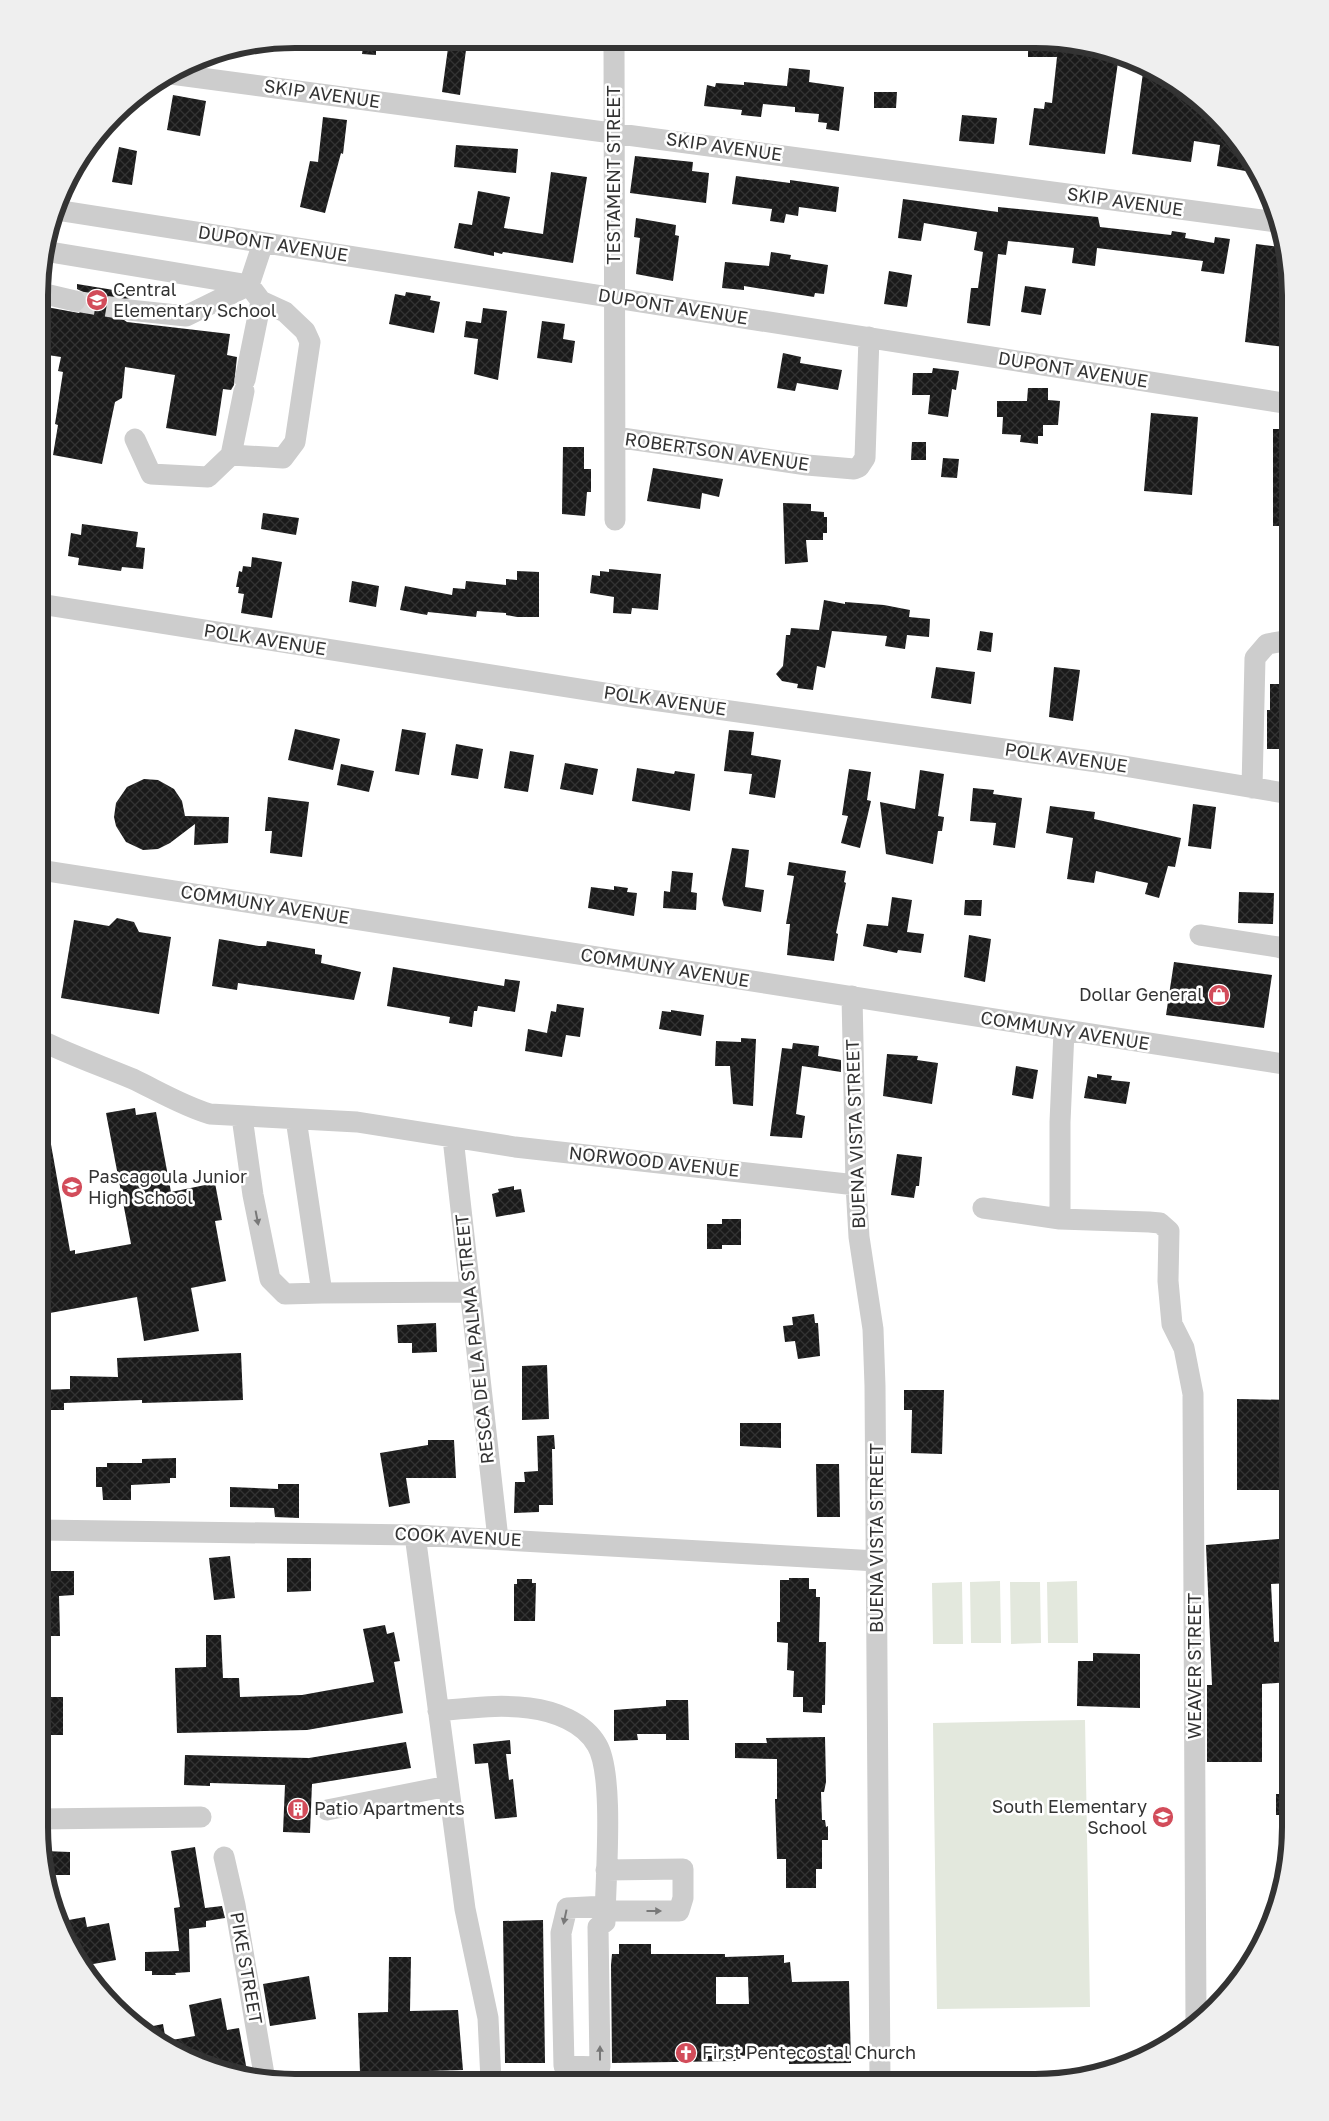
<svg xmlns="http://www.w3.org/2000/svg" width="1329" height="2121" font-family="'Golos Text',sans-serif">
  <style>
    .pitch { fill: #e3e8dd }
    .building { fill: url(#building-cross-hatch); fill-rule: evenodd }
    .lines { fill: none; stroke-linecap: round; stroke-linejoin: round }
    .minor-tunnel { stroke: #d6d6d6; stroke-width: 21; stroke-dasharray: 21 11; stroke-linecap: butt }
    .minor { stroke: #cdcdcd; stroke-width: 21 }
    .oneway { fill: #787878 }
    .labels { text-anchor: middle; stroke-width: 5; stroke-linejoin: round; paint-order: stroke }
    .street-label { font-size: 18px; fill: #333; stroke: #fff }
    .poi-label { font-size: 18px; fill: #333; stroke: #fff; text-anchor: start }
    .rim { fill: none; stroke: #333; stroke-width: 6 }
  </style>
  <defs>
    <pattern id="building-cross-hatch" width="8" height="8" patternUnits="userSpaceOnUse" patternTransform="scale(1.25)"><rect width="8" height="8" fill="#1a1a1a"/><path d="M0 0l8 8M0 8l8-8" fill="none" stroke="#333"/></pattern>
  </defs>
  <rect width="100%" height="100%" fill="#fff"/>
  <path class="pitch" d="M1000 1581 1001 1643H971L970 1582Z
    M1077 1581 1078 1643H1048L1047 1582Z
    M962 1582 963 1644H933L932 1583Z
    M1010 1582H1040L1041 1643 1011 1644Z
    M1085 1720 1090 2007 937 2009 933 1723Z"/>
  <path class="building" d="M364 39H376V55L362 54Z
    M1028 41H1068L1119 55 1105 154 1029 145 1034 108 1044 109 1045 102 1052 103 1057 57H1028Z
    M448 48 466 50 460 95 442 92Z
    M1144 65 1190 92 1238 139 1257 173 1217 166 1220 145 1194 141 1191 162 1132 154Z
    M789 68 810 70 809 82 844 87 839 131 826 129 827 123 818 122 819 114 795 112V107L763 104 761 117 741 115 742 110 704 106 707 85 715 87 716 83 744 85V82L787 86Z
    M874 92H897L896 108H874Z
    M173 95 206 101 200 136 167 130Z
    M962 115 997 118 994 144 959 141Z
    M323 117 347 120 343 154 341 153 325 213 300 207 310 161 318 162Z
    M456 145 518 149 516 173 454 167Z
    M119 147 137 151 132 185 112 182Z
    M635 156 693 162 692 171 709 173 706 203 630 193Z
    M551 172 587 177 573 263 503 252 502 254 494 252V256L454 248 459 223 472 225 478 191 510 197 504 228 543 234Z
    M736 176 790 183V180L839 187 836 212 799 207 798 216 786 214 784 223 770 221 772 209 732 204Z
    M903 199 998 212V207L1098 217 1100 227 1171 235 1172 231 1186 233 1185 238 1214 243 1215 237 1230 239 1224 274 1201 271 1203 261 1097 248 1095 266 1072 263 1074 248 1008 241 1006 255 998 254 990 326 967 323 971 288H978L983 252 974 250 977 232 924 223 921 241 898 238Z
    M636 218 676 225 675 235 679 236 673 281 636 274 640 238 634 237Z
    M1256 244 1281 247 1290 294V315L1285 347 1245 342Z
    M771 252 791 255 790 259 828 265 824 294 815 293 814 297 744 286V290L722 288 725 262 769 266Z
    M889 271 912 275 907 307 884 304Z
    M77 284 132 293 131 298 124 299 117 308 118 316 127 322 230 334 227 355 237 357 234 385 231 390 223 389 216 436 166 428 175 375 125 367 122 398 115 402 102 464 53 455 58 425 55 424 63 372 58 371 61 357 41 354V306L79 313 87 304V298L83 292 77 289Z
    M1025 286 1046 289 1041 315 1021 312Z
    M406 292 431 296 430 300 440 302 434 333 389 324 395 294 405 296Z
    M483 308 507 311 498 380 474 374 478 339 464 337 466 321 481 323Z
    M542 321 565 324 563 339 575 341 572 363 537 358Z
    M783 353 801 357 800 363 842 370 838 390 797 383 795 391 777 388Z
    M933 368 959 371 956 390 952 389 948 417 928 414 930 395H912L913 373H932Z
    M1028 388H1048V400L1060 401 1058 425H1043V436H1038V444L1020 442 1021 435 1002 434 1003 417H997V401H1027Z
    M1151 413 1198 417 1192 495 1144 491Z
    M1273 429H1290V526H1273Z
    M912 442H926V460H911Z
    M563 447H584V469H591V492H587L585 516 562 514Z
    M943 458 959 459 957 478 941 477Z
    M653 468 723 479 719 497 702 493 700 509 647 501Z
    M783 503 811 504V511L824 512V517H827V533H823V540H806L808 562 785 564Z
    M263 513 299 518 296 535 261 529Z
    M82 524 138 532 136 547 145 548 143 569 122 567 121 571 78 565 79 558 68 556 71 533 81 535Z
    M252 557 282 562 272 618 241 613 244 594 238 593 239 587H236L239 571 242 572 243 566 251 567Z
    M609 569 661 574 658 610 632 608 631 614 613 613 614 597 590 593 592 575 600 576V571L609 572Z
    M517 571 539 572V617H517L506 615V613L477 611 476 617 428 612 427 615 400 610 405 586 452 595 453 588 465 589 466 581 506 585V579L517 580Z
    M352 581 379 586 376 607 349 602Z
    M824 600 845 604V602L884 605 910 610 909 617 930 619 929 637 907 635 905 649 885 646 887 636 832 631 825 668 817 666 813 690 797 688 798 684 782 681 776 674 783 666 786 635H790L791 628 819 630Z
    M980 631 993 633 991 652 977 650Z
    M936 667 975 672 971 704 931 698Z
    M1054 667 1080 670 1073 721 1049 717Z
    M1270 684H1290V749H1267V710H1270Z
    M295 729 340 739 333 770 288 760Z
    M402 729 426 733 419 775 395 771Z
    M729 730 754 732 751 755 781 760 775 798 749 794 752 774 724 771Z
    M456 744 483 749 478 779 451 775Z
    M510 751 534 755 528 792 504 788Z
    M565 763 598 769 593 795 560 789Z
    M341 764 374 771 369 792 337 785Z
    M637 768 674 774 675 771 695 774 690 811 632 801Z
    M849 769 871 772 867 800 871 801 860 848 841 843 848 816 842 815Z
    M920 770 944 774 938 816 944 817 942 831H938L933 864 886 854 880 802 915 809Z
    M144 779 158 780 174 789 182 801 185 816 229 817 228 843 194 845 195 824 170 843 158 849 143 850 126 842 116 826 114 817 116 803 127 787Z
    M973 788 994 790 993 794 1022 798 1015 848 993 845 996 823 970 821Z
    M268 797 309 802 302 857 270 853 272 831H265Z
    M1193 804 1216 807 1211 849 1188 846Z
    M1050 806 1095 812 1094 819 1181 838 1175 867 1168 866 1159 898 1145 894 1148 883 1096 871 1094 883 1067 879 1073 838 1046 833Z
    M732 848 749 850 745 887 764 890 761 912 724 906 722 899Z
    M789 862 846 871 844 882 846 883 836 933 838 934 834 961 787 955 790 924H786L794 876 787 875Z
    M672 871 693 873 691 892 697 893 696 910 663 908 664 891 670 892Z
    M614 886 628 888 627 892 637 893 634 916 588 908 591 887 614 890Z
    M1239 892 1274 893 1273 924 1238 923Z
    M892 897 912 900 907 932 924 934 921 953 898 950 897 953 863 946 867 924 888 926Z
    M965 900H982L981 916 964 915Z
    M117 918 134 922 139 932 171 937 159 1014 61 998 74 920 109 926Z
    M969 935 991 939 985 982 964 977Z
    M219 939 259 946H266L267 941 315 949V954L322 955 321 963 361 972 354 1000 238 983 237 990 212 986Z
    M1174 962 1272 975 1264 1028 1166 1015Z
    M393 967 504 986 505 979 520 981 515 1012 478 1006 477 1011H474L472 1027 449 1023 450 1017 387 1006Z
    M557 1004 584 1008 580 1037 566 1035 562 1057 525 1051 528 1029 547 1033 551 1011 556 1012Z
    M671 1010 704 1015 701 1036 659 1029 662 1011 671 1012Z
    M741 1038 756 1039 753 1106 733 1104 730 1066H715L716 1041 741 1042Z
    M793 1043 819 1046 818 1056 841 1060V1072L802 1066 796 1114 805 1116 802 1138 770 1136 782 1048 792 1049Z
    M887 1054 918 1056 917 1060 938 1063 932 1104 883 1096Z
    M1016 1066 1038 1070 1033 1099 1012 1095Z
    M1097 1074 1112 1076 1111 1080 1130 1082 1126 1104 1084 1098 1088 1076 1097 1078Z
    M135 1108 136 1115 156 1112 171 1192 215 1183 222 1220 215 1221 226 1281 191 1288 199 1331 144 1341 137 1297 39 1315 40 1122H47L70 1251 75 1250V1254L131 1244 106 1113Z
    M897 1154 922 1157 919 1186H916L914 1198 891 1195Z
    M514 1186V1190L521 1189 525 1212 496 1217 492 1194 499 1192 498 1189Z
    M722 1219H741V1245H722V1249H707V1224H722Z
    M814 1314 815 1323H818L820 1356 798 1359 795 1341 785 1342 783 1326 793 1325 792 1317Z
    M436 1323 437 1352 412 1353V1343H398L397 1325Z
    M241 1353 243 1400 142 1403V1400L64 1403V1410H39V1390L70 1389V1376L118 1377 117 1358Z
    M547 1365 549 1419 522 1420V1366Z
    M904 1390H944L942 1454 911 1453 912 1410H904Z
    M1237 1399 1290 1400V1490H1237Z
    M740 1423H781V1448L740 1446Z
    M554 1435 555 1449H552L553 1505H539V1512L514 1513 515 1482H525L524 1472 538 1471 537 1436Z
    M428 1440H454L456 1478H406L410 1503 389 1507 380 1453 428 1445Z
    M176 1458V1478H170V1483L131 1485V1500H103L102 1487H96V1467H107V1463H142V1459Z
    M816 1464H839L840 1517H817Z
    M278 1484H299V1518L275 1517 274 1508 230 1507V1487L278 1489Z
    M1290 1538V1583L1271 1584 1274 1642 1290 1641V1682L1262 1684V1762H1207V1685H1212L1206 1545Z
    M230 1556 235 1598 214 1600 209 1558Z
    M287 1558H311V1591L287 1592Z
    M39 1571H74V1595L59 1596 60 1636H39Z
    M789 1578H809V1589H816V1597H820L819 1642H826L825 1705H822V1713L803 1712V1697H793L794 1671 787 1670 788 1643 777 1642V1622H780V1580H789Z
    M517 1579H532V1583H536L535 1621H514V1584H517Z
    M385 1625 387 1634 394 1632 400 1661 394 1662 403 1713 307 1730 177 1733 175 1668 206 1667V1635H221L223 1678H239L240 1697 302 1695 374 1682 363 1629Z
    M1093 1653 1140 1654V1708L1077 1706 1078 1661H1093Z
    M41 1697H63V1735H39Z
    M666 1700H688L689 1740H666V1734H637L638 1740 614 1741V1710L666 1706Z
    M825 1737 826 1782 824 1792H821L822 1820H825L826 1827 828 1826V1840H822V1869H816V1888H786V1859H777L775 1799H777V1759L735 1758V1743H767L766 1738Z
    M510 1740 511 1754H506L509 1780 513 1779 517 1817 495 1819 488 1763 475 1764 473 1744Z
    M406 1742 411 1768 312 1784 310 1833 283 1832 285 1785 210 1783V1786L184 1785 185 1755 309 1758Z
    M1276 1794H1290V1815H1276Z
    M195 1847 205 1908 222 1906 225 1918 206 1921V1927L189 1929 190 1972 175 1973 176 1975H152V1971H145V1952L179 1951 174 1908 180 1907 171 1851Z
    M44 1851 70 1852V1875H48Z
    M85 1917 87 1927 109 1923 116 1960 82 1966 58 1922Z
    M543 1920 545 2063H505L503 1921Z
    M619 1944H651V1954H725V1957L784 1955V1963L790 1962 792 1982 849 1981 851 2063 789 2064V2054L736 2056V2061L612 2063 611 1965 612 1954H619ZM716 1977H748L749 2004H716Z
    M389 1957H411L410 2011 458 2010 463 2070 360 2073 358 2013 388 2012Z
    M309 1976 316 2019 270 2026 263 1984Z
    M221 1998 227 2030 239 2028 248 2076 196 2063 138 2029 163 2024 166 2041 195 2036 189 2005Z"/>
  <g class="lines">
    <path class="minor-tunnel" d="M75 301 129 310"/>
    <path class="minor" d="M614 40 615 520
      M171 74 1276 222
      M56 210 1290 404
      M44 251 249 285 261 301 285 312 305 331 310 342 295 442 283 458 231 455 244 391
      M41 293 75 301
      M129 310 186 316 249 285 263 243
      M245 380 261 301
      M615 437 807 465 854 469 859 467 865 458 869 337
      M135 439 151 474 208 477 231 455
      M40 604 637 698 1112 764 1290 794
      M1252 788 1255 658 1267 644 1290 640
      M40 870 1290 1065
      M1200 935 1278 947 1290 951
      M852 996 856 1185 859 1237 873 1329 875 1386 880 2082
      M40 1040C70 1055 102 1066 133 1079 158 1091 183 1106 210 1114L357 1122 515 1147 856 1185
      M242 1117 253 1195 270 1279 285 1294 322 1293
      M296 1119 322 1293 470 1292
      M453 1138 498 1539
      M983 1208 1060 1219 1149 1222 1160 1223 1169 1231 1168 1281 1172 1324 1184 1348 1193 1394 1196 2024
      M1060 1219V1122L1064 1031
      M39 1530 415 1535 877 1561
      M415 1535 465 1909 488 2018 491 2081
      M438 1711C468 1708 499 1704 529 1708 554 1711 584 1722 597 1745 615 1775 605 1883 605 1922L598 1927 600 2067 564 2066 561 1933 567 1908 606 1906
      M327 1810 448 1786
      M39 1819 201 1817
      M224 1857 235 1905 265 2080
      M605 1911H679L683 1898V1869L606 1870"/>
  </g>
  <defs><path id="oneway-solid" d="M-6-.8H1V-3.2L6.5 0L1 3.2V.8H-6Z" transform="scale(1.25)"/></defs>
  <g class="oneway">
    <use href="#oneway-solid" transform="translate(257 1218) rotate(79)"/>
    <use href="#oneway-solid" transform="translate(654 1911)"/>
    <use href="#oneway-solid" transform="translate(565 1917) rotate(102)"/>
    <use href="#oneway-solid" transform="translate(600 2053) rotate(-90)"/>
  </g>
  <defs>
    <g id="school-disc" transform="scale(1.125)"><circle r="9.5" fill="#d24c5a" stroke="#fff"/><path d="M0-5L7-2L0 1L-7-2ZM-4 1L0 2.5L4 1V4Q0 6-4 4Z" fill="#fff"/></g>
    <g id="shop-disc" transform="scale(1.125)"><circle r="9.5" fill="#d24c5a" stroke="#fff"/><path d="M-5-2.5h2.3a2.7 3.5 0 0 1 5.4 0H5L5.5 6h-11ZM-1.5-2.5h3a1.5 2.3 0 0 0-3 0Z" fill="#fff"/></g>
    <g id="building-disc" transform="scale(1.125)"><circle r="9.5" fill="#d24c5a" stroke="#fff"/><path d="M-4-6H4V6H1V3H-1V6H-4ZM-2.5-4.3h1.7v1.8h-1.7ZM.8-4.3h1.7v1.8H.8ZM-2.5-1h1.7V.8h-1.7ZM.8-1h1.7V.8H.8Z" fill="#fff"/></g>
    <g id="church-disc" transform="scale(1.125)"><circle r="9.5" fill="#d24c5a" stroke="#fff"/><path d="M-1.2-6h2.4v3.5h3.3v2.4h-3.3V6h-2.4V-.1h-3.3v-2.4h3.3Z" fill="#fff"/></g>
  </defs>
  <g fill-rule="evenodd">
    <use href="#school-disc" x="97" y="300"/>
    <use href="#shop-disc" x="1219" y="995"/>
    <use href="#school-disc" x="72" y="1187"/>
    <use href="#building-disc" x="298" y="1809"/>
    <use href="#school-disc" x="1163" y="1817"/>
    <use href="#church-disc" x="686" y="2053"/>
  </g>
  <g class="labels">
    <g class="street-label">
      <text transform="translate(322 94) rotate(8)" y="6">SKIP AVENUE</text>
      <text transform="translate(724 147) rotate(8)" y="6">SKIP AVENUE</text>
      <text transform="translate(614 175) rotate(-90)" y="6">TESTAMENT STREET</text>
      <text transform="translate(1125 202) rotate(8)" y="6">SKIP AVENUE</text>
      <text transform="translate(273 244) rotate(9)" y="6">DUPONT AVENUE</text>
      <text transform="translate(673 307) rotate(9)" y="6">DUPONT AVENUE</text>
      <text transform="translate(1073 370) rotate(9)" y="6">DUPONT AVENUE</text>
      <text transform="translate(717 452) rotate(8)" y="6">ROBERTSON AVENUE</text>
      <text transform="translate(265 640) rotate(9)" y="6">POLK AVENUE</text>
      <text transform="translate(665 701) rotate(8)" y="6">POLK AVENUE</text>
      <text transform="translate(1066 758) rotate(8)" y="6">POLK AVENUE</text>
      <text transform="translate(265 905) rotate(9)" y="6">COMMUNY AVENUE</text>
      <text transform="translate(665 968) rotate(9)" y="6">COMMUNY AVENUE</text>
      <text transform="translate(1065 1031) rotate(9)" y="6">COMMUNY AVENUE</text>
      <text transform="translate(856 1134) rotate(-92)" y="6">BUENA VISTA STREET</text>
      <text transform="translate(654 1162) rotate(6)" y="6">NORWOOD AVENUE</text>
      <text transform="translate(475 1339) rotate(-96)" y="6">RESCA DE LA PALMA STREET</text>
      <text transform="translate(458 1537) rotate(3)" y="6">COOK AVENUE</text>
      <text transform="translate(877 1538) rotate(-90)" y="6">BUENA VISTA STREET</text>
      <text transform="translate(1195 1666) rotate(-90)" y="6">WEAVER STREET</text>
      <text transform="translate(246 1968) rotate(80)" y="6">PIKE STREET</text>
    </g>
    <g class="poi-label">
      <text x="113" y="296">Central<tspan x="113" dy="21">Elementary School</tspan></text>
      <text x="1203" y="1001" text-anchor="end">Dollar General</text>
      <text x="88" y="1183">Pascagoula Junior<tspan x="88" dy="21">High School</tspan></text>
      <text x="1147" y="1813" text-anchor="end">South Elementary<tspan x="1147" dy="21">School</tspan></text>
      <text x="314" y="1815">Patio Apartments</text>
      <text x="702" y="2059">First Pentecostal Church</text>
    </g>
  </g>
  <path d="M0 0H1329V2121H0ZM295 48H1035A247 247 0 0 1 1282 295V1827A247 247 0 0 1 1035 2074H295A247 247 0 0 1 48 1827V295A247 247 0 0 1 295 48Z" fill="#efefef" fill-rule="evenodd"/>
  <path class="rim" d="M295 48H1035A247 247 0 0 1 1282 295V1827A247 247 0 0 1 1035 2074H295A247 247 0 0 1 48 1827V295A247 247 0 0 1 295 48Z"/>
</svg>
